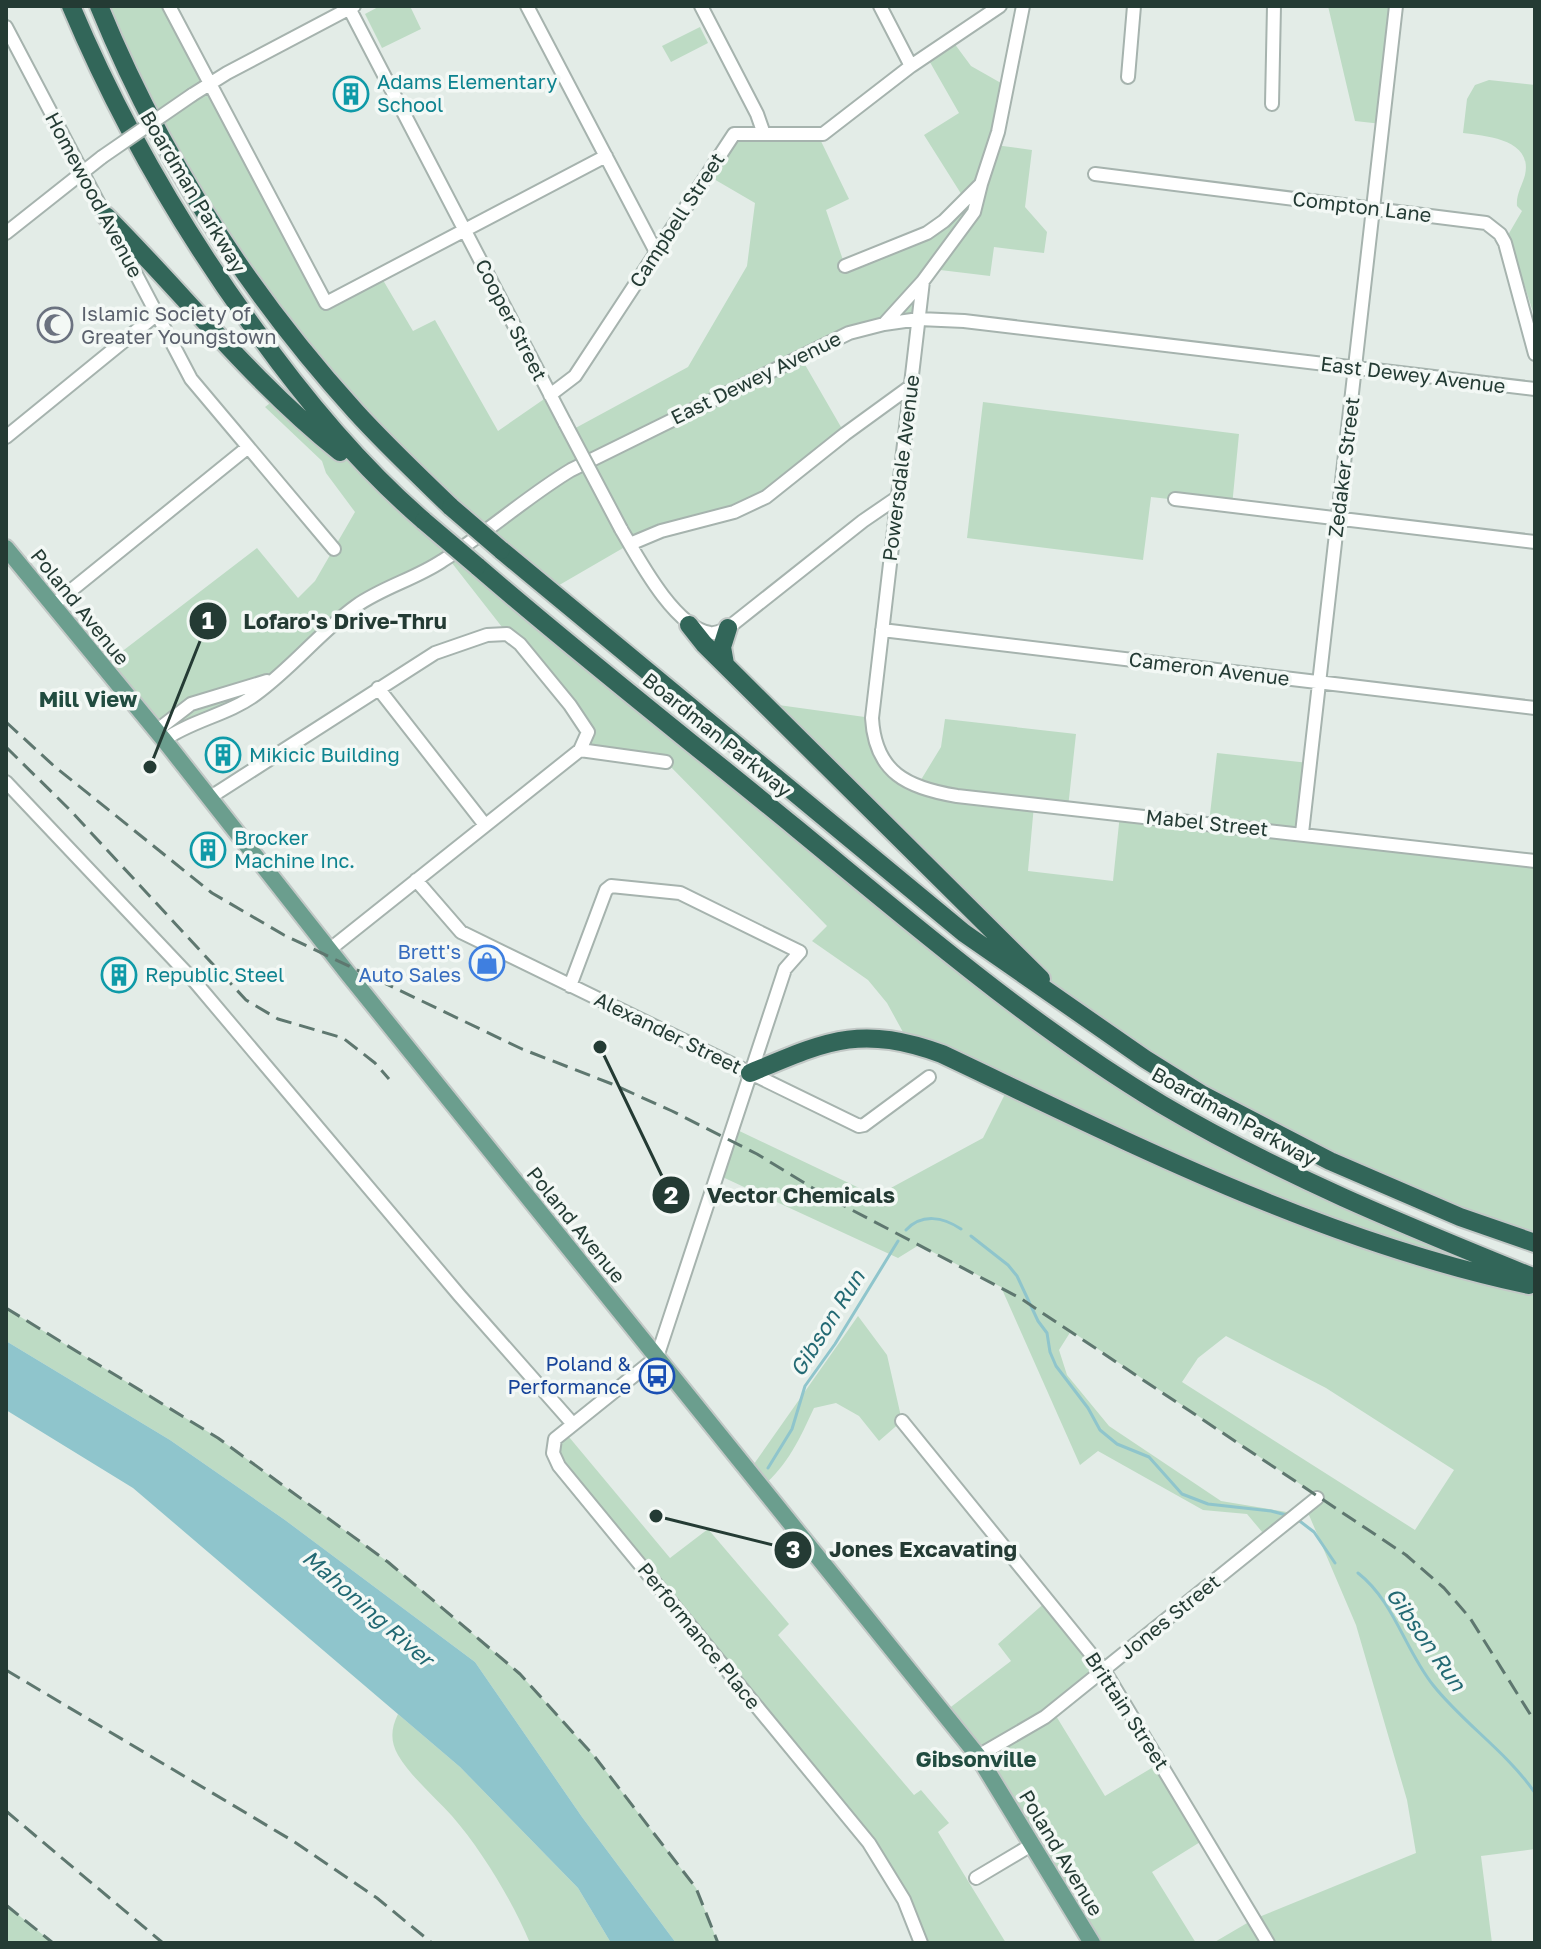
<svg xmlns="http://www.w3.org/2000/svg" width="1541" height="1949" font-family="'Golos Text',sans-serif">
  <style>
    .green { fill: #bddbc4; fill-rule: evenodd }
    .water { fill: #8fc5cc }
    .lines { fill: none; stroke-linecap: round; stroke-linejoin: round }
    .stream { stroke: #8fc5cc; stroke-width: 3 }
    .minor-casing { stroke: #a6b3ae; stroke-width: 16 }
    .major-casing { stroke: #c2c8c6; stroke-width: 20 }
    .highway-casing { stroke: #c2c8c6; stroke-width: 22 }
    .minor { stroke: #fff; stroke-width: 12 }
    .major { stroke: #6b9e8e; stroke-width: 16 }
    .highway { stroke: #326659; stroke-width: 18 }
    .rail { stroke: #5e776f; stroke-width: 3; stroke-dasharray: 16 8; stroke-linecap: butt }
    .minor-bridge-casing { stroke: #a6b3ae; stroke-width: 16; stroke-linecap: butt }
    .highway-bridge-casing { stroke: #c2c8c6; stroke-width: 22; stroke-linecap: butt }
    .minor-bridge { stroke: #fff; stroke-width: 12 }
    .highway-bridge { stroke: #326659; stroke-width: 18 }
    .labels { text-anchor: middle; stroke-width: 7; stroke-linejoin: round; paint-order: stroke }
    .culture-label { font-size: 20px; fill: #0d838f; stroke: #f3f8f5; text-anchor: start }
    .street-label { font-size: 20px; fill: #243b34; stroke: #f3f8f5 }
    .worship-label { font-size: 20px; fill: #5b616d; stroke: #f3f8f5; text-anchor: start }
    .shop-label { font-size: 20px; fill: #366cbe; stroke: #f3f8f5; text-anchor: end }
    .transit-label { font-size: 20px; fill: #164399; stroke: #f3f8f5; text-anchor: end }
    .neighbourhood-label { font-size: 22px; font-weight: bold; fill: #214c40; stroke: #f3f8f5 }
    .water-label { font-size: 22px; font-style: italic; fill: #226973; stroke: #f3f8f5 }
    .leader { fill: none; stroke: #243b34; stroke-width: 3 }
    .callout-dot { fill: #243b34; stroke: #f3f8f5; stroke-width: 3 }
    .mark-label { font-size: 24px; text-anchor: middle; font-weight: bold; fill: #fff }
    .callout-label { font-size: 22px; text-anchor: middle; font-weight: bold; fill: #243b34; stroke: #f3f8f5; stroke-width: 7; stroke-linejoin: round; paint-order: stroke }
  </style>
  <rect width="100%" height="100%" fill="#e3ece7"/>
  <path class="green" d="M99 6H169L326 303 380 275 413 331 435 320 498 431 550 395 570 431 688 367 747 266 755 203 707 175 729 140 818 135 849 199 826 210 845 266 909 242 965 200 924 135 959 113 927 57 951 39 971 66 1008 87 995 145 1032 150 1025 207 1047 232 1044 253 994 247 990 276 932 269 919 319 884 324 800 356 845 434 778 489 630 544 549 591 384 442 235 257Z
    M380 6H410L421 29 382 48 365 14Z
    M1328 6H1396L1382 124 1355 121Z
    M700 27 708 43 671 62 662 46Z
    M1489 80 1535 85V318L1508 235 1522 211 1517 206C1516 194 1522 186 1525 175 1533 139 1486 136 1463 133L1467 99 1475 85Z
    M278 397 409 508 1002 996 1158 1102 1535 1278V1849L1481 1856 1492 1943H1213L1254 1919 1416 1853 1407 1800 1356 1625 1306 1508 1318 1496 1071 1331 1059 1350 1067 1375 1109 1426 1221 1501 1299 1514 1268 1539 1247 1514 1203 1510 1098 1451 1080 1465 1001 1287 919 1245 898 1258 716 1174 731 1127 876 1196 983 1138 1009 1086 909 1043 887 1003 868 980 812 941 827 926 666 762 580 750 588 737 448 558 388 587 256 694 164 740 103 666 257 548 298 598 315 581 355 512 326 473 322 461 265 407ZM1226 1336 1326 1388 1454 1470 1415 1530 1182 1382 1198 1358Z
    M983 402 1239 434 1232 506 1151 497 1143 560 967 538Z
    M764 703 872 718 880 754 916 788 941 747 945 719 1076 734 1068 808 1034 805 1028 871 1113 881 1120 814 1209 823 1217 753 1309 763 1302 833 1535 861V1243L1255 1124 1041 979Z
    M6 1308 218 1438 388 1562 520 1674 595 1757 696 1888 718 1943H676L582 1817 475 1662 285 1520 170 1440 6 1341Z
    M858 1316 887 1355 902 1421 879 1441 859 1416 836 1403 814 1408C800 1438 788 1465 762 1487L749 1471Z
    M564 1431 670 1558 708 1529 789 1624 778 1635 914 1795 921 1790 949 1823 938 1832 1006 1943H921L892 1878 559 1466 555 1439Z
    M1048 1600 1104 1670 1053 1711 1105 1796 1160 1763 1205 1839 1152 1872 1196 1943H1092L943 1713 1011 1661 998 1644Z
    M398 1714 460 1767 578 1888 611 1943H530C513 1902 481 1849 452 1816 435 1797 411 1777 398 1755 390 1741 391 1728 398 1714Z
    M6 1905 11 1909 53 1943H6Z"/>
  <path class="water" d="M6 1341 170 1440 285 1520 475 1662 582 1817 676 1943H611L578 1888 460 1767 133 1488 6 1410Z"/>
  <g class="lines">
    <path class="stream" d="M906 1230C922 1213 943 1217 961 1229
      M971 1236 1008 1265 1017 1276 1038 1321 1047 1333 1050 1352 1056 1366 1088 1408 1100 1430 1117 1444 1149 1457 1182 1494 1208 1504 1271 1511 1290 1516
      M768 1468 792 1429 805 1386 835 1344 898 1241
      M1297 1519 1314 1532 1335 1563
      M1358 1573C1394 1601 1405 1650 1433 1685 1464 1724 1507 1752 1535 1793"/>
    <g class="minor-casing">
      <path id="minor" d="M169 6 326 303 606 156
        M348 6 565 423
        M527 6 655 250
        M701 6 757 114 764 134
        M880 6 911 66
        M6 27 191 379 334 549
        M1128 77 1134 6
        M192 95 227 73 354 6
        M1272 104 1274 6
        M1095 174 1486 223 1500 234 1505 243 1535 354
        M981 184 974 212 923 281 872 718C875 773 908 788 957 796L1535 861
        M6 233 102 157
        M845 266 927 233 944 221 981 184 998 132 1023 6
        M884 324 923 281
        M550 395 575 376 734 134H823L911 66 1000 6
        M6 437 157 314
        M1175 499 1535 542
        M621 529C638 558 674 627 710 633 717 634 723 630 728 628L863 521 898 497
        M630 544 661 531 734 512 766 497 845 434 911 386
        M53 605 247 448
        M882 630 1535 708
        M378 688 485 825
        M156 731 191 704 267 681
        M164 740C192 720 228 715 256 694 292 668 320 632 356 606 383 587 415 579 442 561 487 533 526 497 571 470L849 333 884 324 919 319 964 321 1535 389
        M580 750 666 762
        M6 782 196 983 460 1296 572 1423
        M209 798 435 653 487 635 507 634 520 644 570 705 588 732 580 750 329 950
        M1302 833 1396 6
        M416 880 461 932 859 1126 864 1125 929 1077
        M570 986 606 890 611 886 680 893 800 952 785 969 657 1357 555 1439 553 1453 559 1466 869 1843 904 1900 921 1943
        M902 1421 1104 1670 1268 1943
        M978 1756 1045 1717 1317 1498
        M976 1878 1033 1844"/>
    </g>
    <g class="major-casing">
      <path id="major" d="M6 548 164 740 349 975 978 1756 1092 1943"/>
    </g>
    <g class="highway-casing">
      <path id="highway" d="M71 6C119 120 179 224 251 324 302 396 357 463 424 521
        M99 6C160 155 248 293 356 412 386 445 419 476 451 507
        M106 216C184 294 253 383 340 452
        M501 550 964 933 1145 1059 1201 1094 1330 1161 1460 1217 1535 1243
        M477 566C581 656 690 741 796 828 914 925 1030 1025 1161 1104 1281 1175 1407 1226 1535 1278
        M689 625 704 644 1041 979
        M725 664 722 647 728 628
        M750 1073C827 1041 859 1024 942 1054 1132 1144 1322 1241 1529 1285"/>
    </g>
    <use href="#minor" class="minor"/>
    <use href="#major" class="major"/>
    <use href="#highway" class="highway"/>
    <path class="rail" d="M6 722 54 766 212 893 284 935 522 1049 612 1084 672 1111 757 1154 829 1198 1020 1298 1406 1555 1444 1588 1470 1618 1535 1722
      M6 747 70 810 246 1000 278 1019 343 1038 375 1063 389 1079
      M6 1308 218 1438 388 1562 520 1674 595 1757 696 1888 718 1943
      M6 1670 293 1841 377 1898 432 1943
      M6 1811 163 1943
      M6 1905 53 1943"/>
    <g class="minor-bridge-casing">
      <path id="minor-bridge" d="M102 157 192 95
        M565 423 621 529"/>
    </g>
    <g class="highway-bridge-casing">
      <path id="highway-bridge" d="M451 507 501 550
        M424 521 477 566"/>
    </g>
    <use href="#minor-bridge" class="minor-bridge"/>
    <use href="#highway-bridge" class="highway-bridge"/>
  </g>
  <defs>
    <g id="building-ring" transform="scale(1.8)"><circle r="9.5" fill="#f3f8f5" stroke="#0f9aa8" stroke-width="1.5"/><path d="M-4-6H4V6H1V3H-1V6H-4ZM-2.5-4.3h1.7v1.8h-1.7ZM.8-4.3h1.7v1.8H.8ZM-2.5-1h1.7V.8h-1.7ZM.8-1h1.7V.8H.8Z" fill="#0f9aa8"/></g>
    <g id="mosque-ring" transform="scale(1.8)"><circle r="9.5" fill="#f3f8f5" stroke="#6b7280" stroke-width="1.5"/><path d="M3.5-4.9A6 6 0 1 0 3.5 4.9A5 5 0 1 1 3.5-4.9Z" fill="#6b7280"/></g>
    <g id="shop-ring" transform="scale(1.8)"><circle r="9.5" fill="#f3f8f5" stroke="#3f7fe0" stroke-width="1.5"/><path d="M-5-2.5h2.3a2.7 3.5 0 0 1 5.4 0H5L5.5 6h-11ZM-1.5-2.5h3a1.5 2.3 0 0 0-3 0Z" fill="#3f7fe0"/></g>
    <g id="bus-ring" transform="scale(1.8)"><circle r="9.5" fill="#f3f8f5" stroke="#1a4fb4" stroke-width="1.5"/><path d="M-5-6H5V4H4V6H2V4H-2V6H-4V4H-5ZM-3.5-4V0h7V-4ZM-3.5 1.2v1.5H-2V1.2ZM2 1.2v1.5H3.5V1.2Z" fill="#1a4fb4"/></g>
  </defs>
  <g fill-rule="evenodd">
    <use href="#building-ring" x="351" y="94"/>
    <use href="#mosque-ring" x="55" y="325"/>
    <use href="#building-ring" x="223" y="755"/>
    <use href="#building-ring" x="208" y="850"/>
    <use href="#shop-ring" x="487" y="963"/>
    <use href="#building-ring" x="119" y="975"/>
    <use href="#bus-ring" x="657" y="1376"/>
  </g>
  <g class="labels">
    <g class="culture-label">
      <text x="377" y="89">Adams Elementary<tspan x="377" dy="23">School</tspan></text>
      <text x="249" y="762">Mikicic Building</text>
      <text x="234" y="845">Brocker<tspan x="234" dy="23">Machine Inc.</tspan></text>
      <text x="145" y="982">Republic Steel</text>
    </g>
    <g class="street-label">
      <text transform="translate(193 192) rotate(59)" y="7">Boardman Parkway</text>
      <text transform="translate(94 195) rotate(62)" y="7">Homewood Avenue</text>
      <text transform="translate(1362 207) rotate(7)" y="7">Compton Lane</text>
      <text transform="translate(677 220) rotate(-57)" y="7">Campbell Street</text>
      <text transform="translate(511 320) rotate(63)" y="7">Cooper Street</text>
      <text transform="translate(1413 375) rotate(7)" y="7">East Dewey Avenue</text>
      <text transform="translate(756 378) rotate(-26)" y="7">East Dewey Avenue</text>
      <text transform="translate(1344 467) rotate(-83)" y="7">Zedaker Street</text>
      <text transform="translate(901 468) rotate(-83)" y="7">Powersdale Avenue</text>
      <text transform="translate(80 607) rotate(51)" y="7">Poland Avenue</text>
      <text transform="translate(1209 669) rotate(7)" y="7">Cameron Avenue</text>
      <text transform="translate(717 735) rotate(39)" y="7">Boardman Parkway</text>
      <text transform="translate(1207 823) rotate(6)" y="7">Mabel Street</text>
      <text transform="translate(668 1033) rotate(26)" y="7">Alexander Street</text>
      <text transform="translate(1234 1117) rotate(29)" y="7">Boardman Parkway</text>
      <text transform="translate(576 1225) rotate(51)" y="7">Poland Avenue</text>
      <text transform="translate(1170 1617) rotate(-39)" y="7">Jones Street</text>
      <text transform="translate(699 1636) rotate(51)" y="7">Performance Place</text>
      <text transform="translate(1127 1711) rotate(57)" y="7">Brittain Street</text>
      <text transform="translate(1061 1853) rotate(59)" y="7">Poland Avenue</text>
    </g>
    <g class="worship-label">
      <text x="81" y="321">Islamic Society of<tspan x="81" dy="23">Greater Youngstown</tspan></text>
    </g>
    <g class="shop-label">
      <text x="461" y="959">Brett's<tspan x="461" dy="23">Auto Sales</tspan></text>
    </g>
    <g class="transit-label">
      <text x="631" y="1371">Poland &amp;<tspan x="631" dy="23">Performance</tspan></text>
    </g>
    <g class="neighbourhood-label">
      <text x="88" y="707">Mill View</text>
      <text x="976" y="1767">Gibsonville</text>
    </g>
    <g class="water-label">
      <text transform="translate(827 1323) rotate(-58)" y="8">Gibson Run</text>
      <text transform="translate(368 1608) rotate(41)" y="8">Mahoning River</text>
      <text transform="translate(1426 1639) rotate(55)" y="8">Gibson Run</text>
    </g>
  </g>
  <path class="leader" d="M150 767L208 621M600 1047L671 1195M656 1516L793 1550"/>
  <g class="callout-dot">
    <circle cx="150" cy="767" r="8"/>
    <circle cx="600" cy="1047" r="8"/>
    <circle cx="656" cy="1516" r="8"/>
    <circle cx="208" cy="621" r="20"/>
    <circle cx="671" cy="1195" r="20"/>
    <circle cx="793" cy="1550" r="20"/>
  </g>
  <g class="mark-label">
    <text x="208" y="629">1</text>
    <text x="671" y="1204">2</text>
    <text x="793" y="1558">3</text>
  </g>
  <g class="callout-label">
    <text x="345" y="629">Lofaro's Drive-Thru</text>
    <text x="801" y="1203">Vector Chemicals</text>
    <text x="923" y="1557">Jones Excavating</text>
  </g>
  <rect width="1541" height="1949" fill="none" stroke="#243b34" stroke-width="16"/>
</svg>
